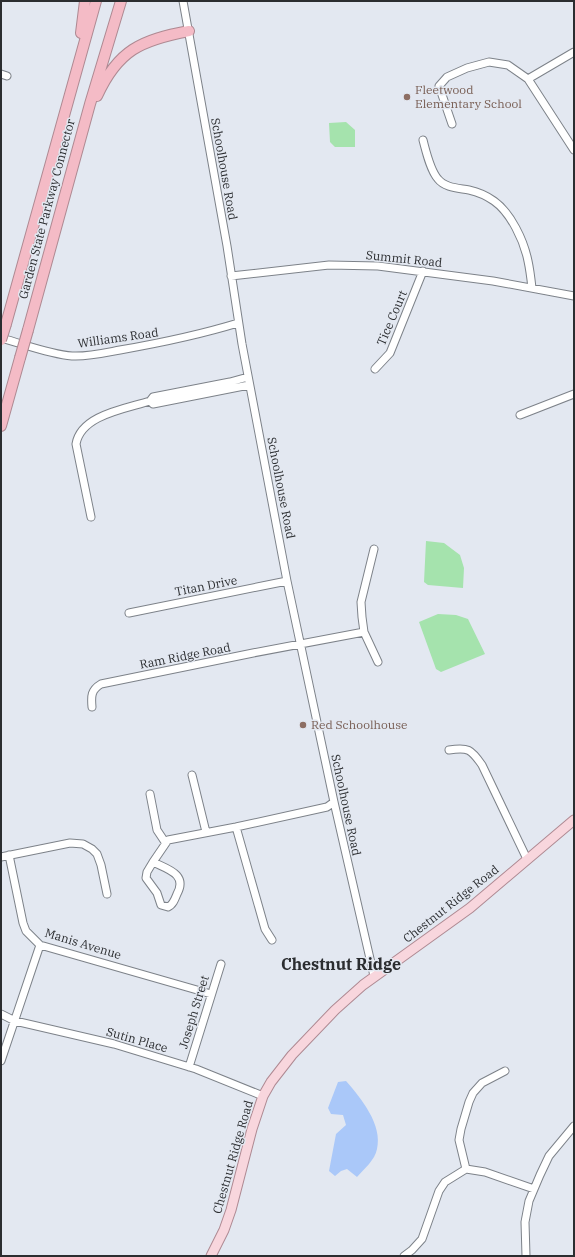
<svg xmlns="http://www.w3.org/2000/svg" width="575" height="1257" font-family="'IBM Plex Serif',serif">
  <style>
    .green { fill: #a5e3ad }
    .water { fill: #aac8f9 }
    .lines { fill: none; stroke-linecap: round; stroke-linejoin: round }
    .minor-casing { stroke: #7d8289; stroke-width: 9 }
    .major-casing { stroke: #ae8992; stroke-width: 11 }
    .highway-casing { stroke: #ae8992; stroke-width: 12 }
    .minor { stroke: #fff; stroke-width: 7 }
    .major { stroke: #f8d6dd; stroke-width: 9 }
    .highway { stroke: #f4bbc6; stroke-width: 10 }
    .highway-bridge-casing { stroke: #ae8992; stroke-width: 12; stroke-linecap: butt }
    .highway-bridge { stroke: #f4bbc6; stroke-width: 10 }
    .education-dot { fill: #8d6e63; stroke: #e3e8f1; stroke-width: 1.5 }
    .labels { text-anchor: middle; stroke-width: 3; stroke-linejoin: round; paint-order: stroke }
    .education-label { font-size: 12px; fill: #785e54; stroke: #e3e8f1; text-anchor: start }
    .street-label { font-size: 12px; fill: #2b2d30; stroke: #e3e8f1 }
    .district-label { font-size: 16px; font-weight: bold; fill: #2b2d30; stroke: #e3e8f1 }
  </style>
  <rect width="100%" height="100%" fill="#e3e8f1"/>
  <path class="green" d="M346 122 355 130V147H335L330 142 329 123Z
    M426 541 444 543 460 555 464 568 463 588 428 585 424 582Z
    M438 614 456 615 468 619 485 654 441 672 436 669 419 622Z"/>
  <path class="water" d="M346 1081C361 1098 383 1125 377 1149 375 1160 364 1169 357 1177L347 1169 341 1171 335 1176 329 1171 336 1134 346 1125 343 1115 331 1114 328 1108 338 1082Z"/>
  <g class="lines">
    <g class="minor-casing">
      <path id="minor" d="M183 1 227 246 242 344 287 581 334 802 374 976
        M1 74 7 76
        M528 79 574 52
        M452 124 439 86 447 77 467 68 489 62 508 65 528 79 574 150
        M423 140C426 151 430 170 438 179 445 188 459 188 469 190 478 192 487 196 494 201 511 213 524 241 528 261 530 270 531 279 532 288
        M231 276 329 265 378 266 493 281 574 296
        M1 338C24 344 48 354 72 356 87 357 104 353 120 350 160 343 199 335 238 323
        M375 369 390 353 423 271
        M150 401 153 404 249 385
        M520 415 574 394
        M91 517 76 444C81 415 125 409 150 401L153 397 230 382 248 377
        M374 549 361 602 362 617 364 632 378 662
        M129 613 287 581
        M92 707C91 696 91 690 101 684L253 653 364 632
        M449 750C468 747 471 749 482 765L527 859
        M192 775 206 832
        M150 794 157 830 165 842
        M236 827 265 929 272 940
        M9 855 23 923 26 931 40 945 211 994
        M1 857 70 843 83 844 92 849 97 854 101 865 107 894
        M153 862 168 840 236 827 327 807 334 802
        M153 862C167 869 188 874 177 894 175 899 173 905 168 907L161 905 157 893 146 878 147 872Z
        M1 1014 15 1021 114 1044 196 1069 263 1096
        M1 1061 40 945
        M189 1067 221 964
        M466 1169 485 1172 534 1189
        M404 1256 412 1250 422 1239 439 1191 445 1182 466 1169 459 1140 461 1129 469 1102 473 1093 482 1083 505 1071
        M526 1256 525 1222 529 1201 540 1175 549 1156 574 1126"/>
    </g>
    <g class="major-casing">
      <path id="major" d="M211 1256 224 1230 231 1210 252 1129 263 1096 271 1082 292 1055 335 1010 363 985 470 908 574 820"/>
    </g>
    <g class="highway-casing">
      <path id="highway" d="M81 33 85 1
        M97 96C118 50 141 40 189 31
        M6 324 96 1
        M28 330 90 104 121 1
        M1 426 20 358"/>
    </g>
    <use href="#minor" class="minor"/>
    <use href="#major" class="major"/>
    <use href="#highway" class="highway"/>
    <g class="highway-bridge-casing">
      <path id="highway-bridge" d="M1 340 6 324
        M20 358 28 330"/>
    </g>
    <use href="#highway-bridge" class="highway-bridge"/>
  </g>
  <g class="education-dot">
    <circle cx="407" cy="97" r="4"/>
    <circle cx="303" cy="725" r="4"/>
  </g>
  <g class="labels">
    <g class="education-label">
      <text x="415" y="94">Fleetwood<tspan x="415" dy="14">Elementary School</tspan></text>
      <text x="311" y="729">Red Schoolhouse</text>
    </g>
    <g class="street-label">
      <text transform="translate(224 169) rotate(80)" y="4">Schoolhouse Road</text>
      <text transform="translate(47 209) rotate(-75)" y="4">Garden State Parkway Connector</text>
      <text transform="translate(404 259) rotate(6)" y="4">Summit Road</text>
      <text transform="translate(392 318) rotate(-67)" y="4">Tice Court</text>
      <text transform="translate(118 338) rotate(-8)" y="4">Williams Road</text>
      <text transform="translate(281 488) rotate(79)" y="4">Schoolhouse Road</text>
      <text transform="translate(206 586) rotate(-11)" y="4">Titan Drive</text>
      <text transform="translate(185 656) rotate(-11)" y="4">Ram Ridge Road</text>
      <text transform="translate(346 805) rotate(78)" y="4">Schoolhouse Road</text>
      <text transform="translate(451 904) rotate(-38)" y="4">Chestnut Ridge Road</text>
      <text transform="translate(83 944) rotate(17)" y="4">Manis Avenue</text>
      <text transform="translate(194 1012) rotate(-73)" y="4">Joseph Street</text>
      <text transform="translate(137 1040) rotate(16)" y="4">Sutin Place</text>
      <text transform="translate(233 1157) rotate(-74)" y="4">Chestnut Ridge Road</text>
    </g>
    <g class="district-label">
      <text x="341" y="970">Chestnut Ridge</text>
    </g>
  </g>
  <rect width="575" height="1257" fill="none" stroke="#2b2d30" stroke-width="4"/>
</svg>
